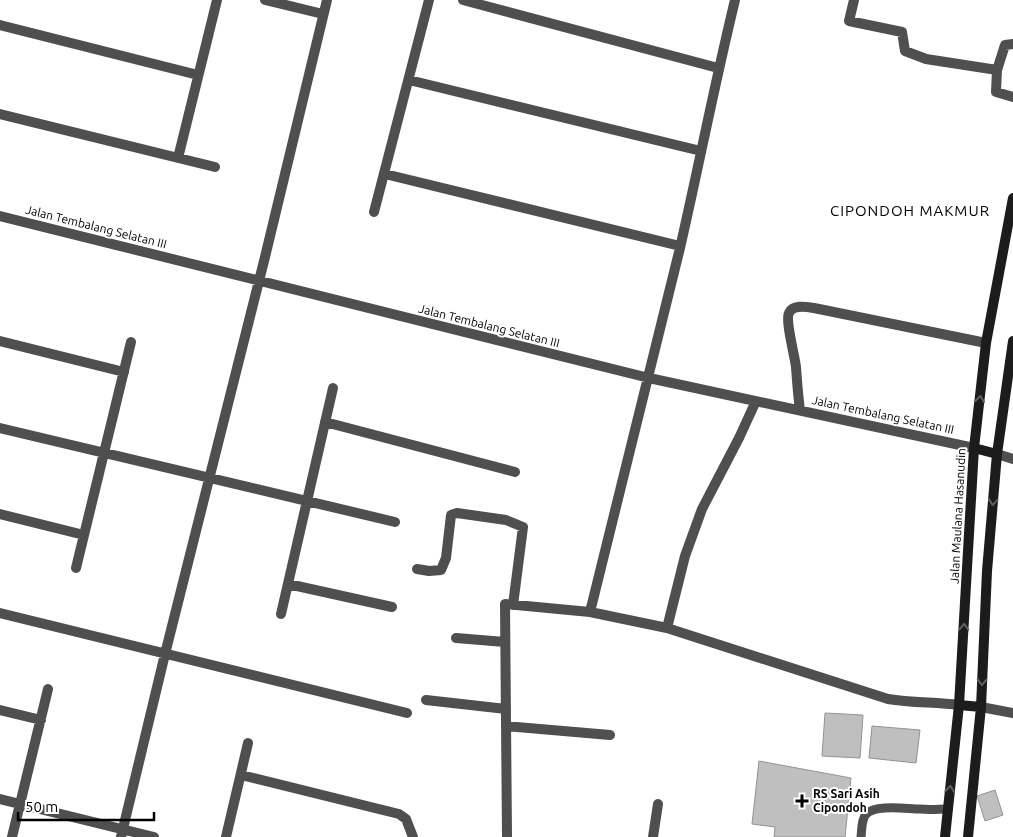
<svg xmlns="http://www.w3.org/2000/svg" width="1013" height="837" font-family="Ubuntu,sans-serif">
  <style>
    .building { fill: #bfbfbf; stroke: #939393 }
    .lines { fill: none; stroke-linecap: round; stroke-linejoin: round }
    .lane { stroke: #4f4f4f; stroke-width: 9 }
    .street { stroke: #4f4f4f; stroke-width: 10 }
    .secondary { stroke: #1c1c1c; stroke-width: 10 }
    .oneway { stroke: #606060 }
    .poi-dot { fill: #000; stroke: #fff; stroke-width: 2 }
    .labels { text-anchor: middle; stroke-width: 4; stroke-linejoin: round; paint-order: stroke }
    .street-label { font-size: 12px; fill: #000; stroke: #fff }
    .poi-label { font-size: 12px; font-weight: bold; fill: #000; stroke: #fff; text-anchor: start }
    .quarter-label { font-size: 15px; letter-spacing: 1px; fill: #000; stroke: #fff }
  </style>
  <rect width="100%" height="100%" fill="#fff"/>
  <path class="building" d="M825 713 863 715 860 758 822 756Z
    M872 726 920 730 916 763 869 758Z
    M759 761 851 778 845 837H774L775 827 752 824Z
    M995 790 1003 815 985 821 977 796Z"/>
  <g class="lines">
    <path class="lane" d="M861 837C862 830 861 820 866 814 876 804 907 809 920 809 930 810 939 809 948 809"/>
    <path class="street" d="M265 0 323 14
      M463 0 718 68
      M854 0 849 21 902 32 905 51 926 59 997 70 996 92 1013 97
      M0 25 198 75
      M997 70 1005 45 1013 44
      M409 80 701 151
      M0 114 215 167
      M178 158 217 0
      M385 174 680 246
      M374 212 429 0
      M0 216 649 378 974 448
      M0 341 124 372
      M800 410C798 396 797 381 796 367 795 357 785 320 789 313 793 304 807 307 814 308L986 343
      M325 422 515 472
      M0 428 395 522
      M997 454 1013 459
      M0 514 84 535
      M76 568 131 342
      M417 569 429 571 441 570 446 558 451 515 457 513 506 520 523 527 513 605
      M288 584 392 607
      M590 612C620 491 651 370 680 248 699 165 715 82 735 0
      M0 613 407 713
      M281 614 333 388
      M667 628 685 556 702 509 739 438 756 401
      M456 638 505 642
      M426 700 506 709
      M981 707 1013 713
      M0 710 41 720
      M506 726 610 735
      M241 775 399 814 406 819 413 837
      M0 799 154 837
      M12 837 48 689
      M121 837 165 654 265 257 327 0
      M226 837 248 743
      M507 837 505 604 590 612 667 628 888 699C912 703 935 702 959 705
      M653 837 658 804"/>
    <path class="secondary" d="M974 448 997 454
      M959 705 981 707
      M945 837 959 705 974 448 986 343 1013 198
      M968 837 981 707 987 571 997 454 1013 341"/>
  </g>
  <defs><path id="oneway-chevron" d="M-2-3.5L2.5 0L-2 3.5" fill="none" stroke-width="1.6" stroke-linecap="round" stroke-linejoin="round" transform="scale(1.25)"/></defs>
  <g class="oneway">
    <use href="#oneway-chevron" transform="translate(980 399) rotate(-83)"/>
    <use href="#oneway-chevron" transform="translate(993 502) rotate(95)"/>
    <use href="#oneway-chevron" transform="translate(964 627) rotate(-87)"/>
    <use href="#oneway-chevron" transform="translate(982 682) rotate(92)"/>
    <use href="#oneway-chevron" transform="translate(950 789) rotate(-84)"/>
  </g>
  <path class="poi-dot" d="M799.5 793.5h5v5h5v5h-5v5h-5v-5h-5v-5h5z"/>
  <g class="labels">
    <g class="street-label">
      <text transform="translate(96 227) rotate(14)" y="4">Jalan Tembalang Selatan III</text>
      <text transform="translate(489 326) rotate(14)" y="4">Jalan Tembalang Selatan III</text>
      <text transform="translate(883 415) rotate(12)" y="4">Jalan Tembalang Selatan III</text>
      <text transform="translate(958 516) rotate(-87)" y="4">Jalan Maulana Hasanudin</text>
    </g>
    <g class="poi-label">
      <text x="813" y="798">RS Sari Asih<tspan x="813" dy="14">Cipondoh</tspan></text>
    </g>
    <g class="quarter-label">
      <text x="910" y="216">CIPONDOH MAKMUR</text>
    </g>
  </g>
  <path d="M18 812v8h136v-8" fill="none" stroke="#000000" stroke-width="2.5"/>
  <text x="25" y="812" font-size="15" fill="#000000" stroke="#ffffff" stroke-width="4" paint-order="stroke">50 m</text>
</svg>
